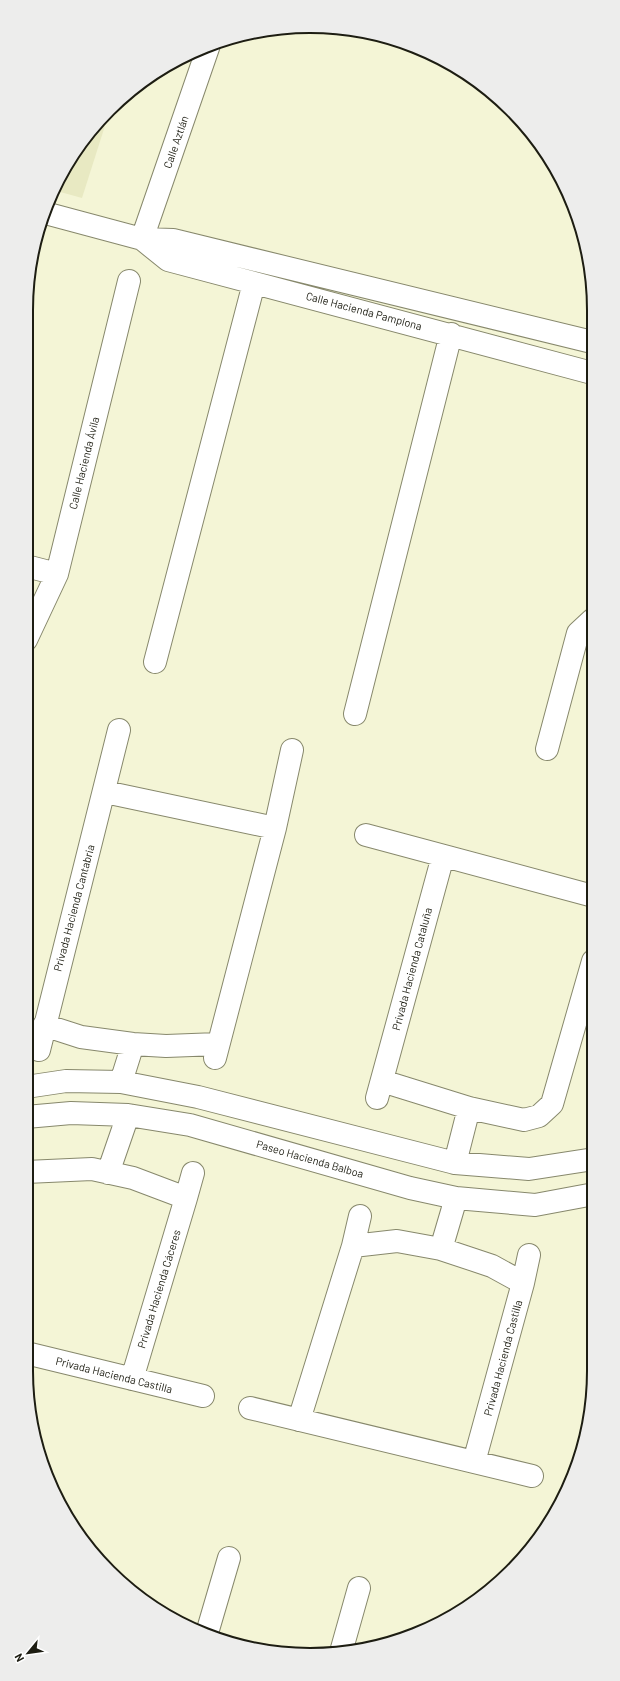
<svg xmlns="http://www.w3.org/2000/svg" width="620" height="1681" font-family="Barlow,sans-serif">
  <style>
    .built { fill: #e8e9c2 }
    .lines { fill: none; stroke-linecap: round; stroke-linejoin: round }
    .street-casing { stroke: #87886c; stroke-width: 24 }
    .street { stroke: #fff; stroke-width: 22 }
    .labels { text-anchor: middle; stroke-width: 3.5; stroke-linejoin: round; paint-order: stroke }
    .street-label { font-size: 11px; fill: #1d1d12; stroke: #fff }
    .rim { fill: none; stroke: #1d1d12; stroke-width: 2 }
  </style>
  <rect width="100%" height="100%" fill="#f4f5d6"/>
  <path class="built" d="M110 110 82 198 53 190 85 137Z"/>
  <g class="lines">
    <g class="street-casing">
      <path id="street" d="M45 213 142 239 173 240 592 342
        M142 239 168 260 592 373
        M142 239 209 45
        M26 566 57 574
        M26 640 57 574 129 281
        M155 662 254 283
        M355 714 451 334
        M547 749 578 633 592 620
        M105 792 275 828
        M366 835 593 896
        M44 1025 81 1037 133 1044 166 1046 218 1044
        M39 1050 119 730
        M215 1058 275 828 292 750
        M382 1081 469 1108 524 1120 539 1116 552 1104 593 961
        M121 1082 133 1044
        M26 1087 66 1081 121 1082 198 1097 455 1163 529 1169 594 1159
        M377 1098 443 856
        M26 1117 71 1113 128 1115 190 1125 410 1188 456 1198 535 1205 594 1194
        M455 1163 469 1108
        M26 1172 92 1169 133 1178 186 1198 132 1379
        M108 1173 128 1115
        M186 1198 193 1173
        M353 1246 397 1241 441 1249 492 1266 523 1283
        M441 1249 456 1198
        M26 1353 203 1396
        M250 1408 532 1476
        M299 1420 353 1246 360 1216
        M474 1462 523 1283 529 1255
        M207 1633 229 1558
        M341 1652 359 1588"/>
    </g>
    <use href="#street" class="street"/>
  </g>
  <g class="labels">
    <g class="street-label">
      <text transform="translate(176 142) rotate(-71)" y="4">Calle Aztlán</text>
      <text transform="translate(364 311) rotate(15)" y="4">Calle Hacienda Pamplona</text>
      <text transform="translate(84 463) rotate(-76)" y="4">Calle Hacienda Ávila</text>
      <text transform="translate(74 908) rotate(-75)" y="4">Privada Hacienda Cantabria</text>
      <text transform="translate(412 969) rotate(-75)" y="4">Privada Hacienda Cataluña</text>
      <text transform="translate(310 1159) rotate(16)" y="4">Paseo Hacienda Balboa</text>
      <text transform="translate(159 1289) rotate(-73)" y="4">Privada Hacienda Cáceres</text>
      <text transform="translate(503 1358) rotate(-75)" y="4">Privada Hacienda Castilla</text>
      <text transform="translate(114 1375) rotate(14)" y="4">Privada Hacienda Castilla</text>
    </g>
  </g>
  <path d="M0 0H620V1681H0ZM310 33H310A277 277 0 0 1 587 310V1371A277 277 0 0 1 310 1648H310A277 277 0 0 1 33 1371V310A277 277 0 0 1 310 33Z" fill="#ededec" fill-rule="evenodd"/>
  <path class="rim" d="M310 33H310A277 277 0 0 1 587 310V1371A277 277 0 0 1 310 1648H310A277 277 0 0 1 33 1371V310A277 277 0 0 1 310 33Z"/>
  <g transform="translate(28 1653) rotate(241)" stroke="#ffffff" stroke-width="3" paint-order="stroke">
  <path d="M0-3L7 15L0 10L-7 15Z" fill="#1d1d12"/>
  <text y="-6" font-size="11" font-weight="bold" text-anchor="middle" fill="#1d1d12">N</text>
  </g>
</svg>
